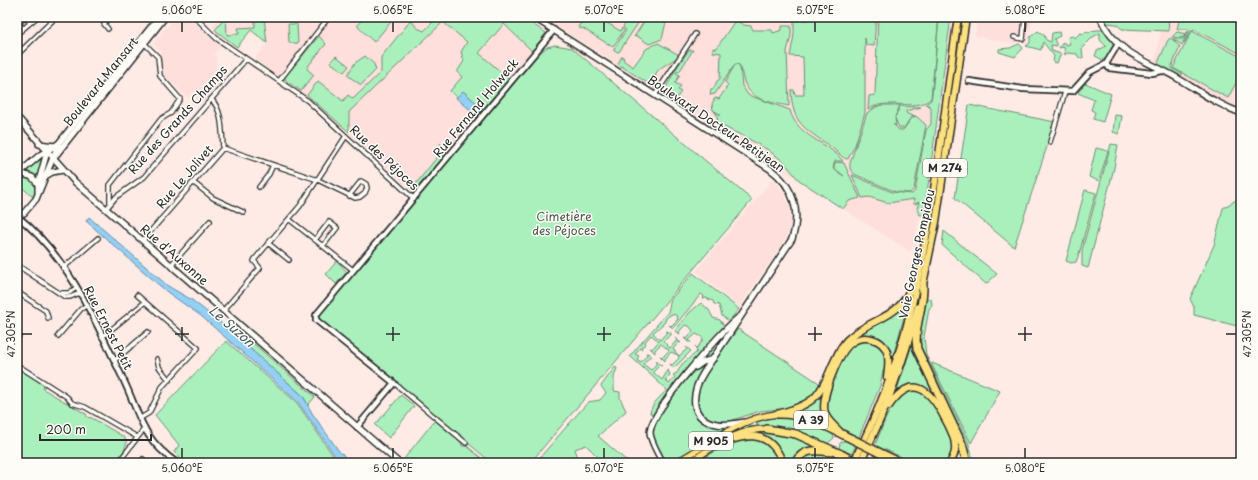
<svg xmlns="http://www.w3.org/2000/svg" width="1258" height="480" font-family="'Playpen Sans',sans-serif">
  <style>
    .built { fill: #fedfdb }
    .green { fill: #aaf0bc; stroke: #6a8e74 }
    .water { fill: #94cff4; stroke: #6a8da4 }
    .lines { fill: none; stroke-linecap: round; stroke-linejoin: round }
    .minor-casing { stroke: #2b2b2b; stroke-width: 6 }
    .tertiary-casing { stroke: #2b2b2b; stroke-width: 8 }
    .secondary-casing { stroke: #2b2b2b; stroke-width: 8 }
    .primary-casing { stroke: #2b2b2b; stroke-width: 8 }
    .trunk-casing { stroke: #2b2b2b; stroke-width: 9 }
    .motorway-casing { stroke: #2b2b2b; stroke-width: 10 }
    .minor { stroke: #fdfcf7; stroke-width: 3.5 }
    .tertiary { stroke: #fdfcf7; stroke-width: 4.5 }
    .secondary { stroke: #fdfcf7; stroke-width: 5 }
    .primary { stroke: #fde080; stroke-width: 5.5 }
    .trunk { stroke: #fde080; stroke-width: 6 }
    .motorway { stroke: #fde080; stroke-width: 7 }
    .motorway-bridge-casing { stroke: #2b2b2b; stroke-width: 10; stroke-linecap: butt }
    .motorway-bridge { stroke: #fde080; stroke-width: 7 }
    .ticks { fill: none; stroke: #2b2b2b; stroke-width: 1.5 }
    .labels { text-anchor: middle; stroke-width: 3; stroke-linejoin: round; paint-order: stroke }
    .shield { fill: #fdfcf7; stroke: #6a6a68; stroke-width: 1 }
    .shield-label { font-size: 11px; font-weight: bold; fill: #2b2b2b }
    .street-label { font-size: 12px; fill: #2b2b2b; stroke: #fdfcf7 }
    .park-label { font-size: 12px; fill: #4b5c4f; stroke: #fdfcf7 }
    .water-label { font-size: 13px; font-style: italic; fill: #4a5c67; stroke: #fdfcf7 }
    .neatline { fill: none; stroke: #2b2b2b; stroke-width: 1.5 }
    .ticks-label { font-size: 10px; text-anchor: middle; fill: #2b2b2b }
  </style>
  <rect width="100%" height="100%" fill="#feebe6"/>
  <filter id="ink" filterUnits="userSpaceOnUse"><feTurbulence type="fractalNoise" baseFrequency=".025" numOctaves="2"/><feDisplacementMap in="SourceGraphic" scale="8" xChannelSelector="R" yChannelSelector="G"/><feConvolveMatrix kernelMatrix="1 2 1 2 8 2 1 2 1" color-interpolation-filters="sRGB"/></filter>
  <g filter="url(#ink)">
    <path class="built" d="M175 17H188L221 46 214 55 217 58 215 68 225 77 204 102 193 91 188 98 161 72V51L153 44Z
      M220 17H447L443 22 474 48 487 44 504 23 532 51 417 188 409 181 405 185 349 132V113L339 127 310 101 255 59 267 43 252 30 237 47 212 27Z
      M543 17H951L921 213 911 252Z
      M977 17H1033L1027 44 1016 42 1015 44 975 36Z
      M1104 17H1241V109L1216 99 1194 83 1154 63 1161 31 1122 29 1116 24 1107 23Z
      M773 179 784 193 790 205V230L780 248 739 307 696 271Z"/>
    <path class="green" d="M226 17 227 35 239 34 238 28 255 27V17H264L267 43 251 30 237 47 215 30Z
      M361 17H395L374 42 358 27V24L363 18Z
      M429 17H522L546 33 532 51 504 24 479 53 509 79 483 109 463 91 457 97 450 91 462 77 457 72 464 61 461 52 467 42 443 22 349 112V132L307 95 318 81 343 101 348 95 353 99 381 72V57L411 20 417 28 424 31 432 23Z
      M589 17H598L620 31 622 28 624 30 613 47 582 28 581 29 578 27 582 21 585 23Z
      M639 17H642L619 52 614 51V49L626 30 623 27 626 22 630 24 631 22 634 24Z
      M647 17 667 18 662 39 649 44 637 36 634 37Z
      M816 17H851L855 19 857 17H876L874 46 866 45 865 38V113L855 145 848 159C842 159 836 150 831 147 805 128 792 125 791 90H794L795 95H804L803 57 790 56 794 35V21L818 19Z
      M878 17H939L931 98C919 113 885 96 868 110L869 96 875 95Z
      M939 17H951L924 215H920L917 208 919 202 915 204 913 203 914 199 888 203 869 197 862 198 852 175 892 192 912 194 915 191 926 130 931 124V107L926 104 931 100 932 95Z
      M1104 17H1168L1169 31 1122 29 1116 24 1107 23Z
      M1180 17H1241V54L1193 29 1184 43 1190 30 1188 29H1177Z
      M737 21 744 25 751 26 753 30H772L773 33 782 30V26H791V36L787 51 789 106C769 102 748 100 743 78 741 73 743 68 738 64H735L715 94 710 95 711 89 714 88 717 81 720 79 721 53 713 52V48L716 49 734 22Z
      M288 24H297L298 43H289Z
      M1097 30H1102L1114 43 1110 56 1103 60 1095 56 1097 51 1106 46 1100 40V33L1093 37 1082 48 1083 58H1079L1077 54 1067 53 1065 55 1064 47 1059 48 1063 42 1067 45 1070 44 1068 39 1069 37 1072 36 1075 38 1080 33 1084 34 1086 31 1089 33 1091 31Z
      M1038 31 1044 35 1046 40 1051 42 1052 33 1059 32 1060 36 1054 39 1057 46 1051 45 1052 51 1061 54 1057 63 1053 62 1054 56 1043 42 1041 50 1026 46 1030 43V37Z
      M1188 31 1182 45 1173 39H1183L1186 34 1182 38 1172 37 1177 32 1186 34Z
      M1192 31 1241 57V73L1228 98 1173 68Z
      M319 36 326 44 309 65 307 69 314 75 301 91 285 80V77Z
      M1171 38 1180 47 1171 68 1182 74 1181 76 1157 65 1168 40Z
      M658 43 679 55C673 64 646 69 659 83L655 88 618 64 622 56 624 58 623 60 633 67 646 49Z
      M1019 44 1023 48 1015 57 999 52V49L1010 48Z
      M555 45 572 48 752 200 530 463H492L319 319V315L539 54 547 47Z
      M689 50H693L679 72 677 71 676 73 680 75 675 83 681 86 678 90 681 92 675 100 664 91 677 67Z
      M336 56 349 66 344 72 330 62Z
      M365 56 374 64 376 70 361 85 347 75 355 63Z
      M738 64 740 67 742 86 748 95 790 110C796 136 828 142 843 161H835L833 169 844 176 834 168V164L837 162 844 163 860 198 849 201 843 209 799 180 783 161 768 150 747 138 718 124 717 115 714 111 721 115 713 110 712 104 715 98 719 99 728 85 725 82 735 65Z
      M1085 83 1111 94 1103 122 1093 119 1095 112 1091 110 1094 100 1078 93Z
      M882 105H900L895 117 900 106 921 107 906 111 907 114 915 116 911 117 904 128H899L895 118 896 126 893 124 899 130H903L911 119 916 116 926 125 914 189 910 193 896 192 854 174 850 169V163L867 113 876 107Z
      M969 105 1055 122 1014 247 955 198Z
      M1115 115 1122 116 1119 134 1113 132Z
      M440 143 445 148 446 154 417 188 411 190 442 151 443 149Z
      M1111 144 1118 145 1114 168 1088 268 1082 266V250Z
      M1096 148 1108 151 1099 181 1089 177Z
      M43 158 38 176H35L28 172 27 170Z
      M22 177C34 178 38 187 33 197L17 183V178Z
      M1085 190 1096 193 1079 254 1076 262 1071 263 1066 261Z
      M1241 197V327L1194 315V307L1190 299 1214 245 1223 208Z
      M944 231 997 274 986 284 942 245Z
      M337 261 347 272 336 284 326 274Z
      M693 273 739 309 729 321 722 316 719 305 714 304 713 301 706 298 703 299 704 296 701 294 673 328 669 325 671 326 678 319 676 315 672 314 666 318 665 322 653 333 660 340 667 332 666 331 671 333V335L663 341 670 348 677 340 675 338 681 343 679 342 673 349 679 356 687 349 686 347 691 351 675 367H672L670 364 672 365 679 358 678 355 671 352 665 359V361L660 356 663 357 669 350 661 344 655 350V353L650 348 652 349 659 341 651 335 645 342 646 344 641 347 642 349 640 348 635 354 639 356 637 359 641 362 647 355 646 353 650 354 652 358 650 356 643 364 651 370 657 363 656 361 662 366 660 365 653 372 662 380 668 370 670 375 665 380 669 384 675 377 673 375 677 373 682 364 697 352 695 346 697 348 703 340 702 337 696 334 689 340 691 342H688L684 338 687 339 693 331 689 326 685 325 679 332 680 334 675 331 690 312 701 303 709 310 713 318 720 320 724 326 661 402 653 415 650 413C652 403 660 397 667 390L630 356 668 312 671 299Z
      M926 298 931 299 932 305 929 309 924 337 926 355 968 441 974 463H970L965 443 920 348 919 335Z
      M909 299 892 360 886 345 853 338 893 316Z
      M232 325 315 397 308 405 303 396 228 329Z
      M738 329 822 385 811 399 790 408 760 411 724 423 704 417C699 411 695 404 696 397 697 380 727 344 738 329Z
      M728 331 712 357 701 360V359Z
      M914 339 936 395 935 396C921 381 913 387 896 393Z
      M226 341 297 403 338 463H185L174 452 179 445 155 415Z
      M868 341C882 346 886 353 886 368L883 371 880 386 859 437C848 433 833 425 828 413 823 400 840 356 851 347 856 342 861 341 868 341Z
      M708 363C696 381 678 409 707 424 713 427 723 425 727 428L674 461 667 462C661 458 653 439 653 431 655 413 692 367 708 363Z
      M932 363 1000 391 971 443 932 365Z
      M17 366 45 385 43 389 86 414 87 417 92 418 124 437C131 445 120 455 115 463H17Z
      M615 367 617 368 614 377V391L620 392V398L626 411 598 436 629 463H604L586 445 575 449 578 458 574 463H535L588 402 600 400 606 393 601 386Z
      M825 388 827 423 815 417 795 412 813 403Z
      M914 390 921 392 934 402 953 441V452L946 463H914L875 445C884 425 890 396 914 390Z
      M401 395 414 406 389 438 375 425Z
      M775 416C789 418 831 422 834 438L827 444C811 438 795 430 778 427 771 426 762 428 756 424V421Z
      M435 420 461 442 462 446H467L487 463H407L403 460Z
      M750 423 749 425 753 427 729 435 686 463H680L729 432Z
      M764 431 795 437 815 446 803 451 792 463H785L779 450 752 433Z
      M750 438C767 441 773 449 781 463H694L733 442Z
      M846 440 856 445 851 456 839 448 840 443Z
      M812 452 836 457 847 463H797L802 457Z"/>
    <path class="water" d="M463 91 483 109 478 116 456 98Z
      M89 217 168 286 192 300 226 327 303 396 312 413 341 454 342 453 349 463H340L298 402 201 316 167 292 86 221Z"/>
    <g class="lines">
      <g class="minor-casing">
        <path id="minor" d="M195 17 216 38 308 101 414 199
          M23 29 19 22 25 18 30 22
          M108 29 104 24 109 17
          M17 34 36 18
          M1014 37 1023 39 1025 17
          M17 55 56 17
          M279 81 329 17
          M655 95 695 34
          M1050 142 1065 92
          M223 148 318 180 355 198 360 197 365 193 367 188 366 184 361 181 349 196
          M194 183 213 198 243 212
          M259 187 269 174 273 165
          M110 203V185L161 119 171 113 180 99 160 76 158 57 145 44
          M106 209 116 197 144 177 246 59
          M290 220 353 270
          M143 240 223 148C222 133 223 110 211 99
          M315 240 329 222 337 228 323 246
          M268 243 289 260
          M17 265 65 297H70L80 293
          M170 266 210 221
          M63 268 98 238
          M17 292 46 311 48 318
          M61 293H69L76 288
          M137 295 198 348 162 387 149 413 139 419
          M223 311 260 268 254 261 255 259 300 206 346 136
          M17 334 19 336
          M58 336 81 309 87 305
          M102 337 145 302
          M157 359 159 367 169 380
          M114 361 148 332
          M17 365 67 397 72 403 85 407 137 437
          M394 383 466 443
          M118 463 144 429
          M141 463 143 459"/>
      </g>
      <g class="tertiary-casing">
        <path id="tertiary" d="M1106 64 1109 68 1152 73 1162 71
          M969 81 1023 89 1073 91 1090 72 1106 64 1118 44
          M17 216C69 257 96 322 124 381 141 417 141 438 177 463
          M357 427 394 383 316 320V315L554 30"/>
      </g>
      <g class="secondary-casing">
        <path id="secondary" d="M533 17 770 169C794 186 801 212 792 239L704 372C692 391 687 419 717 424 726 426 736 423 745 422
          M1100 17C1116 54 1146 60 1177 78 1199 91 1216 104 1241 113
          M17 117 75 182 399 463
          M39 144 55 146
          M56 155 165 17
          M20 173 32 177 38 184
          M17 175 40 155 58 144
          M47 175 52 172 63 170
          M38 192V184L47 152
          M17 214 24 213 36 199 59 143 159 17
          M696 367 703 362 713 359
          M663 463C659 455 650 441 650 432 652 409 720 333 739 317"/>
      </g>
      <g class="primary-casing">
        <path id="primary" d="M675 463C709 445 738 418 777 414
          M689 463C713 447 736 429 767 429"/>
      </g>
      <g class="trunk-casing">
        <path id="trunk" d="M922 289 936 222 966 17
          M889 406C912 373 930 389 944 417 949 426 955 436 955 446 956 452 953 458 950 463
          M781 413C816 403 819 397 833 364 837 356 840 347 847 340 871 316 902 321 913 281
          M840 432C835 426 827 421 825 413 820 398 839 352 851 343 863 334 882 338 887 352 890 360 888 368 887 377
          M713 447C742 435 768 425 783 463
          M853 463C875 419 894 373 907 325 933 225 943 119 958 17
          M860 463C885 413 904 361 918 307"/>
      </g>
      <g class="motorway-casing">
        <path id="motorway" d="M923 285C924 307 913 327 917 349L962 444 967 463
          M777 414C805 413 827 427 852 439
          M767 429 796 434 841 454
          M878 452 901 463
          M795 463C803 448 816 450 831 452"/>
      </g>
      <use href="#minor" class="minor"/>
      <use href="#tertiary" class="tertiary"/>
      <use href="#secondary" class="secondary"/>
      <use href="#primary" class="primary"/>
      <use href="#trunk" class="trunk"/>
      <use href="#motorway" class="motorway"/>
      <g class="motorway-bridge-casing">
        <path id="motorway-bridge" d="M852 439 878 452
          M841 454 858 463"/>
      </g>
      <use href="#motorway-bridge" class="motorway-bridge"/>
    </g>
  </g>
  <path class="ticks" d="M182 22V32M393 22V32M604 22V32M815 22V32M1025 22V32M182 327V341M393 327V341M604 327V341M815 327V341M1025 327V341M22 334H32M175 334H189M386 334H400M597 334H611M808 334H822M1018 334H1032M1226 334H1236M182 448V458M393 448V458M604 448V458M815 448V458M1025 448V458"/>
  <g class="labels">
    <g class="shield">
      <rect x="923" y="159" width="44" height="18" rx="3"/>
      <rect x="794" y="411" width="34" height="18" rx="3"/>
      <rect x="689" y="432" width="44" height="18" rx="3"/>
    </g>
    <g class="shield-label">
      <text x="945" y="172">M 274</text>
      <text x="811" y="424">A 39</text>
      <text x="711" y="445">M 905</text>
    </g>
    <g class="street-label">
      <text transform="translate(101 82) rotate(-51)" y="4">Boulevard Mansart</text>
      <text transform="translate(476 108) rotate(-50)" y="4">Rue Fernand Holweck</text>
      <text transform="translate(178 120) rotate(-48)" y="4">Rue des Grands Champs</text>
      <text transform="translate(716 124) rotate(34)" y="4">Boulevard Docteur Petitjean</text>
      <text transform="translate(384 158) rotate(43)" y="4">Rue des Péjoces</text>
      <text transform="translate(185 177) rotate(-49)" y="4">Rue Le Jolivet</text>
      <text transform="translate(917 254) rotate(-78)" y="4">Voie Georges Pompidou</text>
      <text transform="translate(174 255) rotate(41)" y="4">Rue d'Auxonne</text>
      <text transform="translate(108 328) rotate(63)" y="4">Rue Ernest Petit</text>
    </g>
    <g class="park-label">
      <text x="564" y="221">Cimetière<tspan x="564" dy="14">des Péjoces</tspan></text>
    </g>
    <g class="water-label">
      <text transform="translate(232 326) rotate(41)" y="5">Le Suzon</text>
    </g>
  </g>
  <rect width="1258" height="480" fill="none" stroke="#fdfcf7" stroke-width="44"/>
  <path d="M40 434v6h111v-6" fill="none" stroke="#2b2b2b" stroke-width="2"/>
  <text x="46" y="434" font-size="12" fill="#2b2b2b" stroke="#fdfcf7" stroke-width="3" paint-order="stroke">200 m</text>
  <rect x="22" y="22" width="1214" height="436" class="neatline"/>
  <g class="ticks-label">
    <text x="182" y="14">5.060°E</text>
    <text x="393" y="14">5.065°E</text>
    <text x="604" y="14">5.070°E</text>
    <text x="815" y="14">5.075°E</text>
    <text x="1025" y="14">5.080°E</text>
    <text transform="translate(11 334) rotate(-90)" y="4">47.305°N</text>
    <text transform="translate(1247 334) rotate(-90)" y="4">47.305°N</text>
    <text x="182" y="472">5.060°E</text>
    <text x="393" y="472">5.065°E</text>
    <text x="604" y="472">5.070°E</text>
    <text x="815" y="472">5.075°E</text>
    <text x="1025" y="472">5.080°E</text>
  </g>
</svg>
